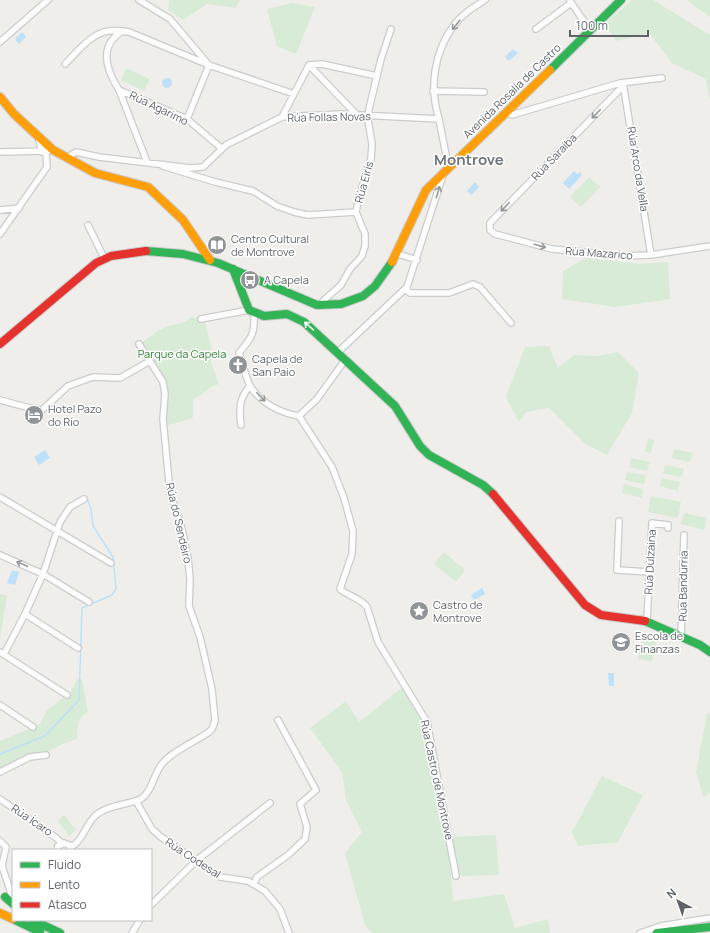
<svg xmlns="http://www.w3.org/2000/svg" width="710" height="933" font-family="Manrope,sans-serif">
  <style>
    .green { fill: #d8ebd6 }
    .water { fill: #bfe0f9 }
    .lines { fill: none; stroke-linecap: round; stroke-linejoin: round }
    .stream { stroke: #bfe0f9; stroke-width: 1.5 }
    .street-casing { stroke: #cbcccc; stroke-width: 8 }
    .fast-casing { stroke: #cacacb; stroke-width: 10 }
    .slow-casing { stroke: #cacacb; stroke-width: 10 }
    .jam-casing { stroke: #cacacb; stroke-width: 10 }
    .street { stroke: #fdfcfc; stroke-width: 5.5 }
    .fast { stroke: #30b455; stroke-width: 8 }
    .slow { stroke: #ff9f0a; stroke-width: 8 }
    .jam { stroke: #e5322d; stroke-width: 8 }
    .oneway { stroke: #96999c }
    .oneway2 { stroke: #fff }
    .labels { text-anchor: middle; stroke-width: 3; stroke-linejoin: round; paint-order: stroke }
    .street-label { font-size: 11px; fill: #5f6368; stroke: #fff }
    .poi-label { font-size: 11px; fill: #5f6368; stroke: #fff; text-anchor: start }
    .park-label { font-size: 11px; fill: #348238; stroke: #fff }
    .district-label { font-size: 15px; font-weight: bold; fill: #70757a; stroke: #fff }
  </style>
  <rect width="100%" height="100%" fill="#efeeea"/>
  <path class="green" d="M169 0H240L236 8 207 4 183 20 168 10Z
    M632 0H653L710 35V101L706 79 672 63 649 33 616 41 605 24Z
    M689 0H710V17L688 1Z
    M292 3 315 7 296 54 277 46 267 9Z
    M126 68 150 79 144 91 121 80Z
    M589 177 600 187 581 207 570 197Z
    M586 258 639 264 668 262 670 299 615 307 562 299 563 271Z
    M192 317 205 321 211 345V362L219 384 211 387 193 400V418L165 426 167 393 141 343C149 337 157 331 166 327 177 323 182 325 192 317Z
    M549 346 558 368 574 355 597 356 618 352 639 373 632 413 607 455 585 444 549 408 526 412 519 422 506 397 525 347Z
    M648 439 654 440 651 453 645 452Z
    M674 449 693 453 690 462 672 458Z
    M631 458 650 462 647 471 629 467Z
    M665 465 684 469 682 477 663 473Z
    M627 472 646 475 644 484 625 480Z
    M662 478 680 482 678 491 660 486Z
    M624 484 643 489 642 498 622 493Z
    M651 496 681 502 678 518 648 512Z
    M684 513 707 518 704 530 681 524Z
    M444 552 465 570 456 582 434 564Z
    M0 594 7 596 0 640Z
    M643 635 657 638 652 661 638 659Z
    M78 678 82 679 88 712C77 718 78 728 77 739L63 744 47 752 29 754 0 769V741L40 724 47 710 70 693Z
    M402 688 423 722 449 853 453 901 504 894 515 928 548 919 550 933H372L365 925 345 853 362 832 346 800 342 772 310 728 346 701 359 722Z
    M707 714H710V792L704 798 696 772Z
    M602 776 643 795 618 842 578 846 572 832Z
    M64 815 76 830 69 836 58 821Z
    M496 835 499 875 462 876 456 872 451 837Z"/>
  <path class="water" d="M22 32 26 37 19 44 15 39Z
    M513 49 518 53 509 61 505 57Z
    M162 83a5 5 0 1 1 10 0a5 5 0 1 1-10 0Z
    M574 171 577 174 580 172 582 175 569 189 563 183Z
    M475 182 479 187 471 195 467 191Z
    M45 450 50 458 39 465 34 457Z
    M12 570 19 572 15 585 7 583Z
    M482 588 485 594 474 600 471 595Z
    M608 673H614V686H609Z"/>
  <g class="lines">
    <path class="stream" d="M0 754 45 736 79 700 82 608 112 595 116 589 113 557 93 526 91 509 87 498"/>
    <g class="street-casing">
      <path id="street" d="M139 0 170 19 208 64
        M570 1 590 30
        M536 29 571 3
        M0 42 48 0
        M65 64C83 46 95 27 122 31
        M309 65 357 115
        M623 83 651 255
        M623 86 490 223V230L495 234 552 249 624 256 651 255 710 246
        M119 90C106 70 98 45 123 31L129 32 209 65
        M433 91 484 92
        M506 112 512 115 620 83 662 78
        M282 117 309 65 322 64 377 76
        M187 119 209 65 294 94
        M439 119C429 87 434 52 454 25 462 14 474 7 485 0
        M38 136 42 152
        M0 152 49 151
        M68 157 76 152 99 157 191 168 203 167 226 145 282 117 340 114 439 119 447 160 451 165
        M147 162 119 90 187 119 221 148
        M163 166 215 182 253 191 277 206 294 212 308 215 356 212
        M0 210 19 208
        M88 225 104 258
        M0 234 47 167 46 152
        M398 254 417 260
        M405 289 410 293H449L473 284 480 287 511 323
        M322 305 323 301 341 285 350 269 362 256 365 246V234L356 212 359 197 371 159 372 144 368 120 369 109 381 59 391 29
        M254 313C255 334 252 337 239 353 243 363 245 376 250 386 261 403 280 413 299 416L317 399 345 360
        M201 319 249 310
        M337 353 407 287 443 175
        M0 400 41 411 68 386 93 377 120 378 150 361
        M299 416 332 467 344 498 353 531 352 554 340 589C348 596 362 599 367 607L378 642 427 722 456 876
        M241 425C239 409 239 398 250 386
        M0 497 111 563
        M619 521 617 570 649 572
        M0 555 43 574 89 602
        M25 614 78 648
        M647 621 652 523 668 525V528
        M681 637 684 535
        M0 652 67 695
        M4 654 25 614 43 574 60 522 70 507 84 499
        M0 705 33 727
        M0 772 30 757 46 755
        M0 799 55 837 62 843
        M136 801 152 829 161 837 220 877 248 881 265 891 280 909 289 933
        M0 841 6 847 2 866 12 896
        M70 847C82 843 86 824 95 816 107 805 127 805 141 799 153 790 153 775 162 764 172 751 195 742 209 732L212 729 215 721 212 689 200 637 189 606 190 579 188 558 182 529 170 493 163 419 165 394 163 382 139 344
        M57 850 58 846 64 843 69 845 71 850
        M254 884 257 877 288 855 305 839 307 827 300 804 316 790 278 720
        M151 905 197 860 270 803
        M132 933 140 920
        M640 933 661 926 710 918"/>
    </g>
    <g class="fast-casing">
      <path id="fast" d="M550 70 621 0
        M146 251 183 254 218 263 317 305 341 304 363 296 375 286 392 262
        M233 269 249 310 264 316 287 314 304 322 395 406 420 446 429 455 483 485 493 494
        M645 621 700 645 710 652
        M5 897 13 904
        M15 920 40 932
        M32 920 60 933
        M657 933 710 927"/>
    </g>
    <g class="slow-casing">
      <path id="slow" d="M0 97 14 114 53 150 95 173 148 187 183 220 210 260
        M392 262 426 190 550 70
        M0 913 13 919"/>
    </g>
    <g class="jam-casing">
      <path id="jam" d="M0 344 96 263 111 256 146 251
        M493 494 585 605 601 615 645 621"/>
    </g>
    <use href="#street" class="street"/>
    <use href="#fast" class="fast"/>
    <use href="#slow" class="slow"/>
    <use href="#jam" class="jam"/>
  </g>
  <defs><path id="oneway-shaft" d="M-6 0H5M1.5-3L5.5 0L1.5 3" fill="none" stroke-width="1.6" stroke-linecap="round" stroke-linejoin="round"/></defs>
  <g class="oneway">
    <use href="#oneway-shaft" transform="translate(456 25) rotate(129)"/>
    <use href="#oneway-shaft" transform="translate(596 114) rotate(134)"/>
    <use href="#oneway-shaft" transform="translate(438 192) rotate(-73)"/>
    <use href="#oneway-shaft" transform="translate(505 207) rotate(134)"/>
    <use href="#oneway-shaft" transform="translate(540 246) rotate(16)"/>
    <use href="#oneway-shaft" transform="translate(261 397) rotate(46)"/>
    <use href="#oneway-shaft" transform="translate(22 564) rotate(-157)"/>
  </g>
  <use class="oneway2" href="#oneway-shaft" transform="translate(309 326) rotate(-138)"/>
  <defs>
    <g id="library-disc" transform="scale(1)"><circle r="9.5" fill="#919496" stroke="#fff"/><path d="M-6-4Q-3-5.5-.7-3.5V5Q-3 3-6 4ZM6-4Q3-5.5 .7-3.5V5Q3 3 6 4Z" fill="#fff"/></g>
    <g id="bus-disc" transform="scale(1)"><circle r="9.5" fill="#919496" stroke="#fff"/><path d="M-5-6H5V4H4V6H2V4H-2V6H-4V4H-5ZM-3.5-4V0h7V-4ZM-3.5 1.2v1.5H-2V1.2ZM2 1.2v1.5H3.5V1.2Z" fill="#fff"/></g>
    <g id="church-disc" transform="scale(1)"><circle r="9.5" fill="#919496" stroke="#fff"/><path d="M-1.2-6h2.4v3.5h3.3v2.4h-3.3V6h-2.4V-.1h-3.3v-2.4h3.3Z" fill="#fff"/></g>
    <g id="hotel-disc" transform="scale(1)"><circle r="9.5" fill="#919496" stroke="#fff"/><path d="M-6-4.5h1.5V1H6V5H4.5V3h-9V5H-6ZM-4 0a1.8 1.8 0 1 1 3.6 0ZM.5 0V-2.5h3Q6-2.5 6 0Z" fill="#fff"/></g>
    <g id="sight-disc" transform="scale(1)"><circle r="9.5" fill="#919496" stroke="#fff"/><path d="M0-6L1.8-2.2L6-1.7L2.9 1.2L3.7 5.4L0 3.3L-3.7 5.4L-2.9 1.2L-6-1.7L-1.8-2.2Z" fill="#fff"/></g>
    <g id="school-disc" transform="scale(1)"><circle r="9.5" fill="#919496" stroke="#fff"/><path d="M0-5L7-2L0 1L-7-2ZM-4 1L0 2.5L4 1V4Q0 6-4 4Z" fill="#fff"/></g>
  </defs>
  <g fill-rule="evenodd">
    <use href="#library-disc" x="217" y="245"/>
    <use href="#bus-disc" x="250" y="280"/>
    <use href="#church-disc" x="238" y="365"/>
    <use href="#hotel-disc" x="34" y="415"/>
    <use href="#sight-disc" x="419" y="611"/>
    <use href="#school-disc" x="621" y="642"/>
  </g>
  <g class="labels">
    <g class="street-label">
      <text transform="translate(512 91) rotate(-44)" y="4">Avenida Rosalía de Castro</text>
      <text transform="translate(159 108) rotate(26)" y="4">Rúa Agarimo</text>
      <text transform="translate(329 117) rotate(-1)" y="4">Rúa Follas Novas</text>
      <text transform="translate(554 157) rotate(-46)" y="4">Rúa Saraiba</text>
      <text transform="translate(638 169) rotate(81)" y="4">Rúa Arco da Vella</text>
      <text transform="translate(364 182) rotate(-75)" y="4">Rúa Eirís</text>
      <text transform="translate(599 253) rotate(4)" y="4">Rúa Mazarico</text>
      <text transform="translate(179 523) rotate(77)" y="4">Rúa do Sendeiro</text>
      <text transform="translate(650 562) rotate(-87)" y="4">Rúa Dulzaina</text>
      <text transform="translate(683 586) rotate(-89)" y="4">Rúa Bandurria</text>
      <text transform="translate(437 780) rotate(78)" y="4">Rúa Castro de Montrove</text>
      <text transform="translate(32 820) rotate(34)" y="4">Rúa Ícaro</text>
      <text transform="translate(193 858) rotate(33)" y="4">Rúa Codesal</text>
    </g>
    <g class="poi-label">
      <text x="231" y="243">Centro Cultural<tspan x="231" dy="13">de Montrove</tspan></text>
      <text x="264" y="284">A Capela</text>
      <text x="252" y="363">Capela de<tspan x="252" dy="13">San Paio</tspan></text>
      <text x="48" y="413">Hotel Pazo<tspan x="48" dy="13">do Río</tspan></text>
      <text x="433" y="609">Castro de<tspan x="433" dy="13">Montrove</tspan></text>
      <text x="635" y="640">Escola de<tspan x="635" dy="13">Finanzas</tspan></text>
    </g>
    <g class="park-label">
      <text x="182" y="358">Parque da Capela</text>
    </g>
    <g class="district-label">
      <text x="469" y="165">Montrove</text>
    </g>
  </g>
  <rect x="12" y="849" width="140" height="72" fill="#ffffff" stroke="#bfc1c3"/>
  <rect x="20" y="862" width="20" height="6" fill="#30b455" stroke="#bfc1c3"/>
  <text x="48" y="869" font-size="12" fill="#5f6368">Fluido</text>
  <rect x="20" y="882" width="20" height="6" fill="#ff9f0a" stroke="#bfc1c3"/>
  <text x="48" y="889" font-size="12" fill="#5f6368">Lento</text>
  <rect x="20" y="902" width="20" height="6" fill="#e5322d" stroke="#bfc1c3"/>
  <text x="48" y="909" font-size="12" fill="#5f6368">Atasco</text>
  <g transform="translate(678 901) rotate(319)" stroke="#ffffff" stroke-width="3" paint-order="stroke">
  <path d="M0-3L7 15L0 10L-7 15Z" fill="#5f6368"/>
  <text y="-6" font-size="11" font-weight="bold" text-anchor="middle" fill="#5f6368">N</text>
  </g>
  <path d="M570 30v6h78v-6" fill="none" stroke="#5f6368" stroke-width="2"/>
  <text x="576" y="30" font-size="12" fill="#5f6368" stroke="#ffffff" stroke-width="3" paint-order="stroke">100 m</text>
</svg>
